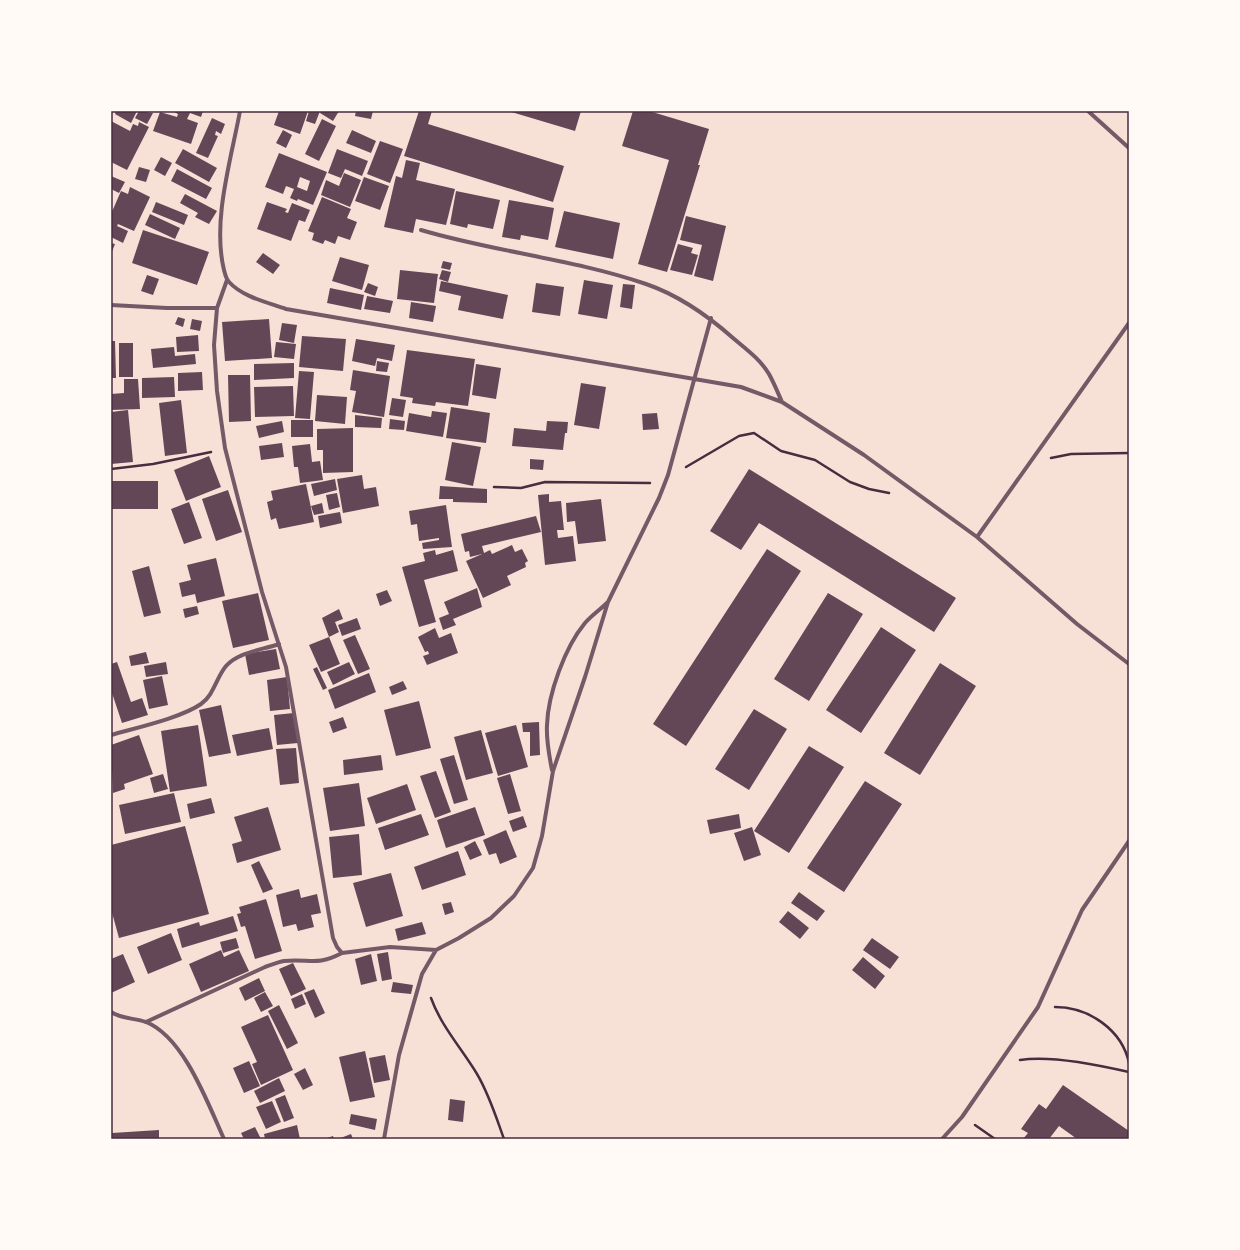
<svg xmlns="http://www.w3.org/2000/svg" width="1240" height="1250" font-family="Lato,sans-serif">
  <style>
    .building { fill: #644757; fill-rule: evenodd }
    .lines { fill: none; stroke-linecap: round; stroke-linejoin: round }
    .path { stroke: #4a2c40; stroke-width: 2.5 }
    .minor { stroke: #755966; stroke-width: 4 }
    .neatline { fill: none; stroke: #4a2c40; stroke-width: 1.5 }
  </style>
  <rect width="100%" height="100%" fill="#f7e1d7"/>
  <path class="building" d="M116 111H137L131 123 115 114Z
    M139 111 153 113 147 124 135 118Z
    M172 111H203L201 117 190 113 187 119 198 123 191 144 153 131 160 112 177 117 178 114Z
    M279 111H308L300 134 274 125Z
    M309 111H320L315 124 306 121Z
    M321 111H339L333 121 320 113Z
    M356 111H373L371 119 355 116Z
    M419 111H432L428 124 564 166 553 202 404 156Z
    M508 111H581L575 131Z
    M633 111H649L709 129 698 165H700L667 272 638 264 669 160 622 146Z
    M212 118 225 124 221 134 216 131 215 135 218 136 208 158 196 153Z
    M322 119 336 126 319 161 305 154Z
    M111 121 130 131 133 124 138 126 139 122 149 127 127 170 111 162Z
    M283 130 292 135 286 148 276 143Z
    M352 130 376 141 371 153 346 143Z
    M380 141 403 149 390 183 367 174Z
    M183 149 217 168 209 182 175 163Z
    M337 149 368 161 362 176 345 169 341 178 328 173Z
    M279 153 327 172 313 205 298 199 297 201 290 198 294 189 286 186 283 194 265 187ZM300 177 310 181 307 191 297 187Z
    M161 157 172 163 165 176 154 170Z
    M406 160 420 163 416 180 455 189 446 225 416 219 413 233 384 227 396 176 402 178Z
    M139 167 150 170 146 182 135 179Z
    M177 169 212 188 206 199 171 181Z
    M344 173 361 180 350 207 321 195 326 180 339 186Z
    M111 176 125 182 119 193 111 189Z
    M364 177 389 186 380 210 355 201Z
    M130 187 150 197 134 231 118 224 117 226 128 231 123 243 111 237V214L121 191 128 194Z
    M456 191 500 200 493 229 468 224 467 228 450 224Z
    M185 194 217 211 209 224 195 217 198 213 180 203Z
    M322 197 351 209 347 218 357 222 350 240 338 236 335 244 325 240 323 244 312 240 314 233 308 231Z
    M509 200 554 208 548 240 521 235 520 240 502 237Z
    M156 202 188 215 184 225 152 212Z
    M267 202 287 209 285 212 288 213 292 203 310 210 305 222 299 220 291 241 257 229Z
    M564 211 620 223 613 259 555 247Z
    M150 214 180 228 175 239 145 225Z
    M686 216 726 226 713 281 694 276 702 245 680 240Z
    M143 230 209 252 197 285 132 263Z
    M111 243 115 244 111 254Z
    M678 244 693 248 691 253 698 255 692 275 670 270Z
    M263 253 280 265 273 274 256 262Z
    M340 257 369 265 362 290 332 281Z
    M443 261 452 263 450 270 441 268Z
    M400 270 438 274 434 303 397 299Z
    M442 270 451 272 448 282 439 279Z
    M147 275 159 279 153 295 141 291Z
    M584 280 613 285 607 319 578 314Z
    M441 281 508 295 503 319 458 310 461 296 439 291Z
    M368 283 378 287 375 296 364 292Z
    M536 283 564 287 560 316 532 312Z
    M623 284 635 285 632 309 620 307Z
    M330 288 364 295 361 310 327 303Z
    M367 296 393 301 390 313 364 309Z
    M411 302 436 306 433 322 409 318Z
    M178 317 185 319 183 327 175 324Z
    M192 319 202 321 200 331 190 329Z
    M269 319 272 358 225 361 222 322Z
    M282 323 297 325 294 343 279 340Z
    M198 335 199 351 177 352 176 337Z
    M302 336 346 339 343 371 299 367Z
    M356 339 395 345 392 361 377 358 375 366 352 361Z
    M111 341H115L116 378H111Z
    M276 342 296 344 294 359 274 357Z
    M119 343H133V377H119Z
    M174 347 175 356 195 354 196 364 153 368 151 349Z
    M407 350 475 359 468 406 436 402 435 406 412 403 413 398 400 396Z
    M377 361 389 363 387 372 376 371Z
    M294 363V378L254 380V364Z
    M476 364 501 368 496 399 472 395Z
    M353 370 390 376 384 417 352 412 356 391 350 390Z
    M299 371 314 372 310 419 295 418Z
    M202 372 203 390 178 391V373Z
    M228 375H250L251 421 229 422Z
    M174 377 175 397 142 398V378Z
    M124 379H138L140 409 111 410V394L124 393Z
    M581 383 606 387 599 429 574 425Z
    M293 386 294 416 255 417 254 387Z
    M317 395 347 397 345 424 315 421Z
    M392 398 406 400 403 417 389 415Z
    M181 400 187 453 165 456 159 403Z
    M451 407 490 413 486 443 446 438Z
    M128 410 133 462 111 464V412Z
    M432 411 447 413 443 437 406 431 409 413 431 417Z
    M657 413 659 429 643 430 642 414Z
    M355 415 382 418 381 428 355 427Z
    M390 419 405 421 404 430 389 429Z
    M291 420H313V437H291Z
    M282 421 284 432 259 438 256 426Z
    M547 421 568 422 567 433H565L563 450 512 446 514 428 546 431Z
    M353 428V472L323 473V450H317V429Z
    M452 442 481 447 473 486 445 480Z
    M282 443 284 457 261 460 259 446Z
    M310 444 312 462 320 461 323 480 300 483 298 467H294L292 446Z
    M209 456 221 487 186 501 174 470Z
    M530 459 544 460 543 470 530 469Z
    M749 469 956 598 934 632 759 523 741 550 710 531Z
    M362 475 364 489 376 487 379 506 343 513 337 479Z
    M335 479 337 490 314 496 311 484Z
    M112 481H158V509H112Z
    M306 484 314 522 279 529 276 518 271 520 267 502 273 500 271 491Z
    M440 486 487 489V503L453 502V499H439Z
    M228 490 242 532 216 541 202 499Z
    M337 493 340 507 329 510 326 495Z
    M549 494V502L561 501 564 530H557L558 538 573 536 576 561 545 565 538 495Z
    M601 499 606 541 578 544 575 521 567 522 566 503Z
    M189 502 202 538 184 544 171 509Z
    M322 503 324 513 314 515 311 506Z
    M446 505 452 547 423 549 422 543 439 540V538L419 541 417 524 411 525 409 511Z
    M340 512 342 523 320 528 318 516Z
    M536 516 541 532 482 546 484 553 490 550 492 554 512 545 515 552 522 549 528 561 525 563 526 567 507 576 511 585 483 598 466 561 482 554 470 557 469 551 465 552 461 534Z
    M767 549 801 571 686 746 653 724Z
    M435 550 436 555 453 550 458 571 424 580 436 622 419 627 402 567 425 561 423 553Z
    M216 558 225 596 197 603 195 594 182 597 179 583 191 580 187 565Z
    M149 566 161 613 144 617 132 571Z
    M477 588 482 607 453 619 456 625 443 630 439 618 449 614 444 602Z
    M387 590 392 601 380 606 376 594Z
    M258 593 269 640 233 648 222 601Z
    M828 593 863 614 809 701 774 679Z
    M197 606 199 614 185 618 183 609Z
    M339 609 343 619 335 622 339 632 329 637 322 618Z
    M357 618 361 629 342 636 338 625Z
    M881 627 916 650 861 733 826 710Z
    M435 628 439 638 451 633 458 653 427 665 423 656 429 654 428 651 425 652 418 637Z
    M355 635 370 669 358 674 343 640Z
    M329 637 340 664 321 672 309 645Z
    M276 649 280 669 249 675 245 654Z
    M146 652 149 663 131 666 129 656Z
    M117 662 131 702 142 698 148 715 122 723 111 690V664Z
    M166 662 168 674 146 677 144 666Z
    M349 662 355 674 333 685 327 672Z
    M940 663 976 686 920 775 884 753Z
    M317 667 327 688 323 690 313 669Z
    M369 673 376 692 335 709 328 690Z
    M162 676 168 705 149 709 143 680Z
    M287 677 290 709 270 711 267 680Z
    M403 681 407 689 392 695 389 687Z
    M419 701 431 748 396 756 384 710Z
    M221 705 231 753 209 757 199 710Z
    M754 709 787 729 749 790 715 769Z
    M294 713 298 743 277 745 274 715Z
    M343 717 347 728 333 733 329 722Z
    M539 722 540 755 530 756V732H523L522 723Z
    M198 725 207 786 170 792 161 731Z
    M516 725 528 767 498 776 485 733Z
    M269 728 273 749 237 756 232 735Z
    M481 730 493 773 466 780 454 737Z
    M139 735 153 774 124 784 125 789 113 793 111 745Z
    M809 746 844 767 789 853 754 831Z
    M296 748 299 783 280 785 276 749Z
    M381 755 383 770 344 775 343 760Z
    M454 755 468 800 454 804 440 759Z
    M436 771 451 812 435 818 420 776Z
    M163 774 168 789 154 793 150 778Z
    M510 774 521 811 508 814 497 778Z
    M865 781 902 804 844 892 807 868Z
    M359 783 365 826 330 831 323 788Z
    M407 784 416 810 376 824 367 798Z
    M174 793 181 822 125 834 119 805Z
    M211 798 215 813 190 819 187 804Z
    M268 807 281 850 237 863 232 844 242 841 234 817Z
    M475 807 485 835 446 848 437 820Z
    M421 814 429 835 385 850 378 828Z
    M739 814 741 828 710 834 707 820Z
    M523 816 527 827 513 832 509 821Z
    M185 826 209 914 119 938 111 909V845Z
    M752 827 761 855 744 861 734 833Z
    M506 830 517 857 500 864 496 853 489 855 483 840Z
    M359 834 362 875 333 878 329 837Z
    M475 841 482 855 470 860 464 847Z
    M458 851 466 875 422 890 414 867Z
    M259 861 273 889 263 893 251 865Z
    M391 873 403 916 366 927 353 883Z
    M299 889 301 898 317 894 321 913 311 915 314 927 298 931 296 924 283 927 276 895Z
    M799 892 825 911 817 921 791 903Z
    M266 899 282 951 255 959 245 926 241 927 237 914 241 913 239 907Z
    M451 902 454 912 445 915 442 904Z
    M788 911 809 928 800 939 779 922Z
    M233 916 238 931 182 948 177 929 199 922 200 926Z
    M422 922 426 934 398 941 395 929Z
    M171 933 182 960 148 974 137 947Z
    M236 938 239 948 223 953 220 942Z
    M872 938 899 957 890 969 863 950Z
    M221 950 224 957 239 950 249 971 201 992 189 964Z
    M388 952 392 979 382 981 377 954Z
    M123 954 135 982 111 993V959Z
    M371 954 377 981 361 985 355 959Z
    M863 957 885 976 875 989 852 970Z
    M293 963 306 989 291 996 279 969Z
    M259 978 265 991 245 1001 239 988Z
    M393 982 413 985 411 994 391 992Z
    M314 989 325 1013 315 1018 304 993Z
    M265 992 273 1006 261 1012 254 998Z
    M302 994 306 1004 295 1009 291 999Z
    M279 1005 298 1043 287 1049 268 1011Z
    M268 1015 293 1070 261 1085 252 1064 257 1062 241 1027Z
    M365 1051 375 1097 350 1102 339 1057Z
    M385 1055 390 1080 374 1083 369 1058Z
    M249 1061 260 1086 244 1093 233 1068Z
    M305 1068 313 1085 303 1090 294 1074Z
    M279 1078 285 1091 260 1103 254 1091Z
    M1063 1085 1129 1131V1139H1077L1059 1126 1049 1139H1023L1028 1133 1021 1129 1039 1104 1046 1109Z
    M285 1095 294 1118 284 1122 275 1099Z
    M450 1099 465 1101 463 1122 448 1120Z
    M272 1101 281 1122 266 1129 256 1107Z
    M351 1114 377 1119 375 1130 349 1124Z
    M297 1125 300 1139H265L264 1134Z
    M255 1127 261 1139H244L241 1133Z
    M159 1130V1139H112V1133Z
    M351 1134 353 1139H338Z
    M333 1136 334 1139H324Z"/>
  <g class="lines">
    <path class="path" d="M1051 458 1071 454 1129 453
      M686 467 739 436 754 433 781 451 815 460 850 482 869 489 889 493
      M111 469 153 464 211 452
      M494 487 521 488 545 482 650 483
      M431 998C441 1026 462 1049 477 1074 489 1094 496 1117 504 1139
      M1055 1007C1089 1007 1122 1030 1129 1063
      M1020 1060C1050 1055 1099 1065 1129 1072
      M975 1125 995 1139"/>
    <path class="minor" d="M240 111C231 160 212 221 224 270 225 274 226 279 229 282 243 297 266 302 286 309L741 387 782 402 864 455 977 537 1077 624 1129 664
      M1088 111 1129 148
      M421 230C495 252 573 259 646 284 678 295 707 315 733 338 746 349 760 359 769 374 774 383 778 393 782 402
      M227 280 217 308 214 345 217 391 225 448 262 592 286 667 333 938 337 947 342 953 390 947 436 950
      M111 305 167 308H217
      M977 537 1129 323
      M111 735C135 728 181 718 201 704 214 695 216 678 226 666 238 652 262 650 279 644
      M552 770C549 755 546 740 547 725 548 694 565 647 585 623 592 615 601 609 608 602
      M111 1012C122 1019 134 1018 146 1022 184 1037 208 1104 224 1139
      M146 1022 265 967C271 965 278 962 284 961 310 958 315 967 342 953
      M384 1139 399 1055 422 974 436 950 459 938 491 918 514 896 533 868 542 836 553 771 585 677 608 602 659 498 668 475 711 318
      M942 1139 962 1117 1038 1007 1082 910 1129 841"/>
  </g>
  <rect width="1240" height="1250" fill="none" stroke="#fffaf5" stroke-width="224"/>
  <rect x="112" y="112" width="1016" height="1026" class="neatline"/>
</svg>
